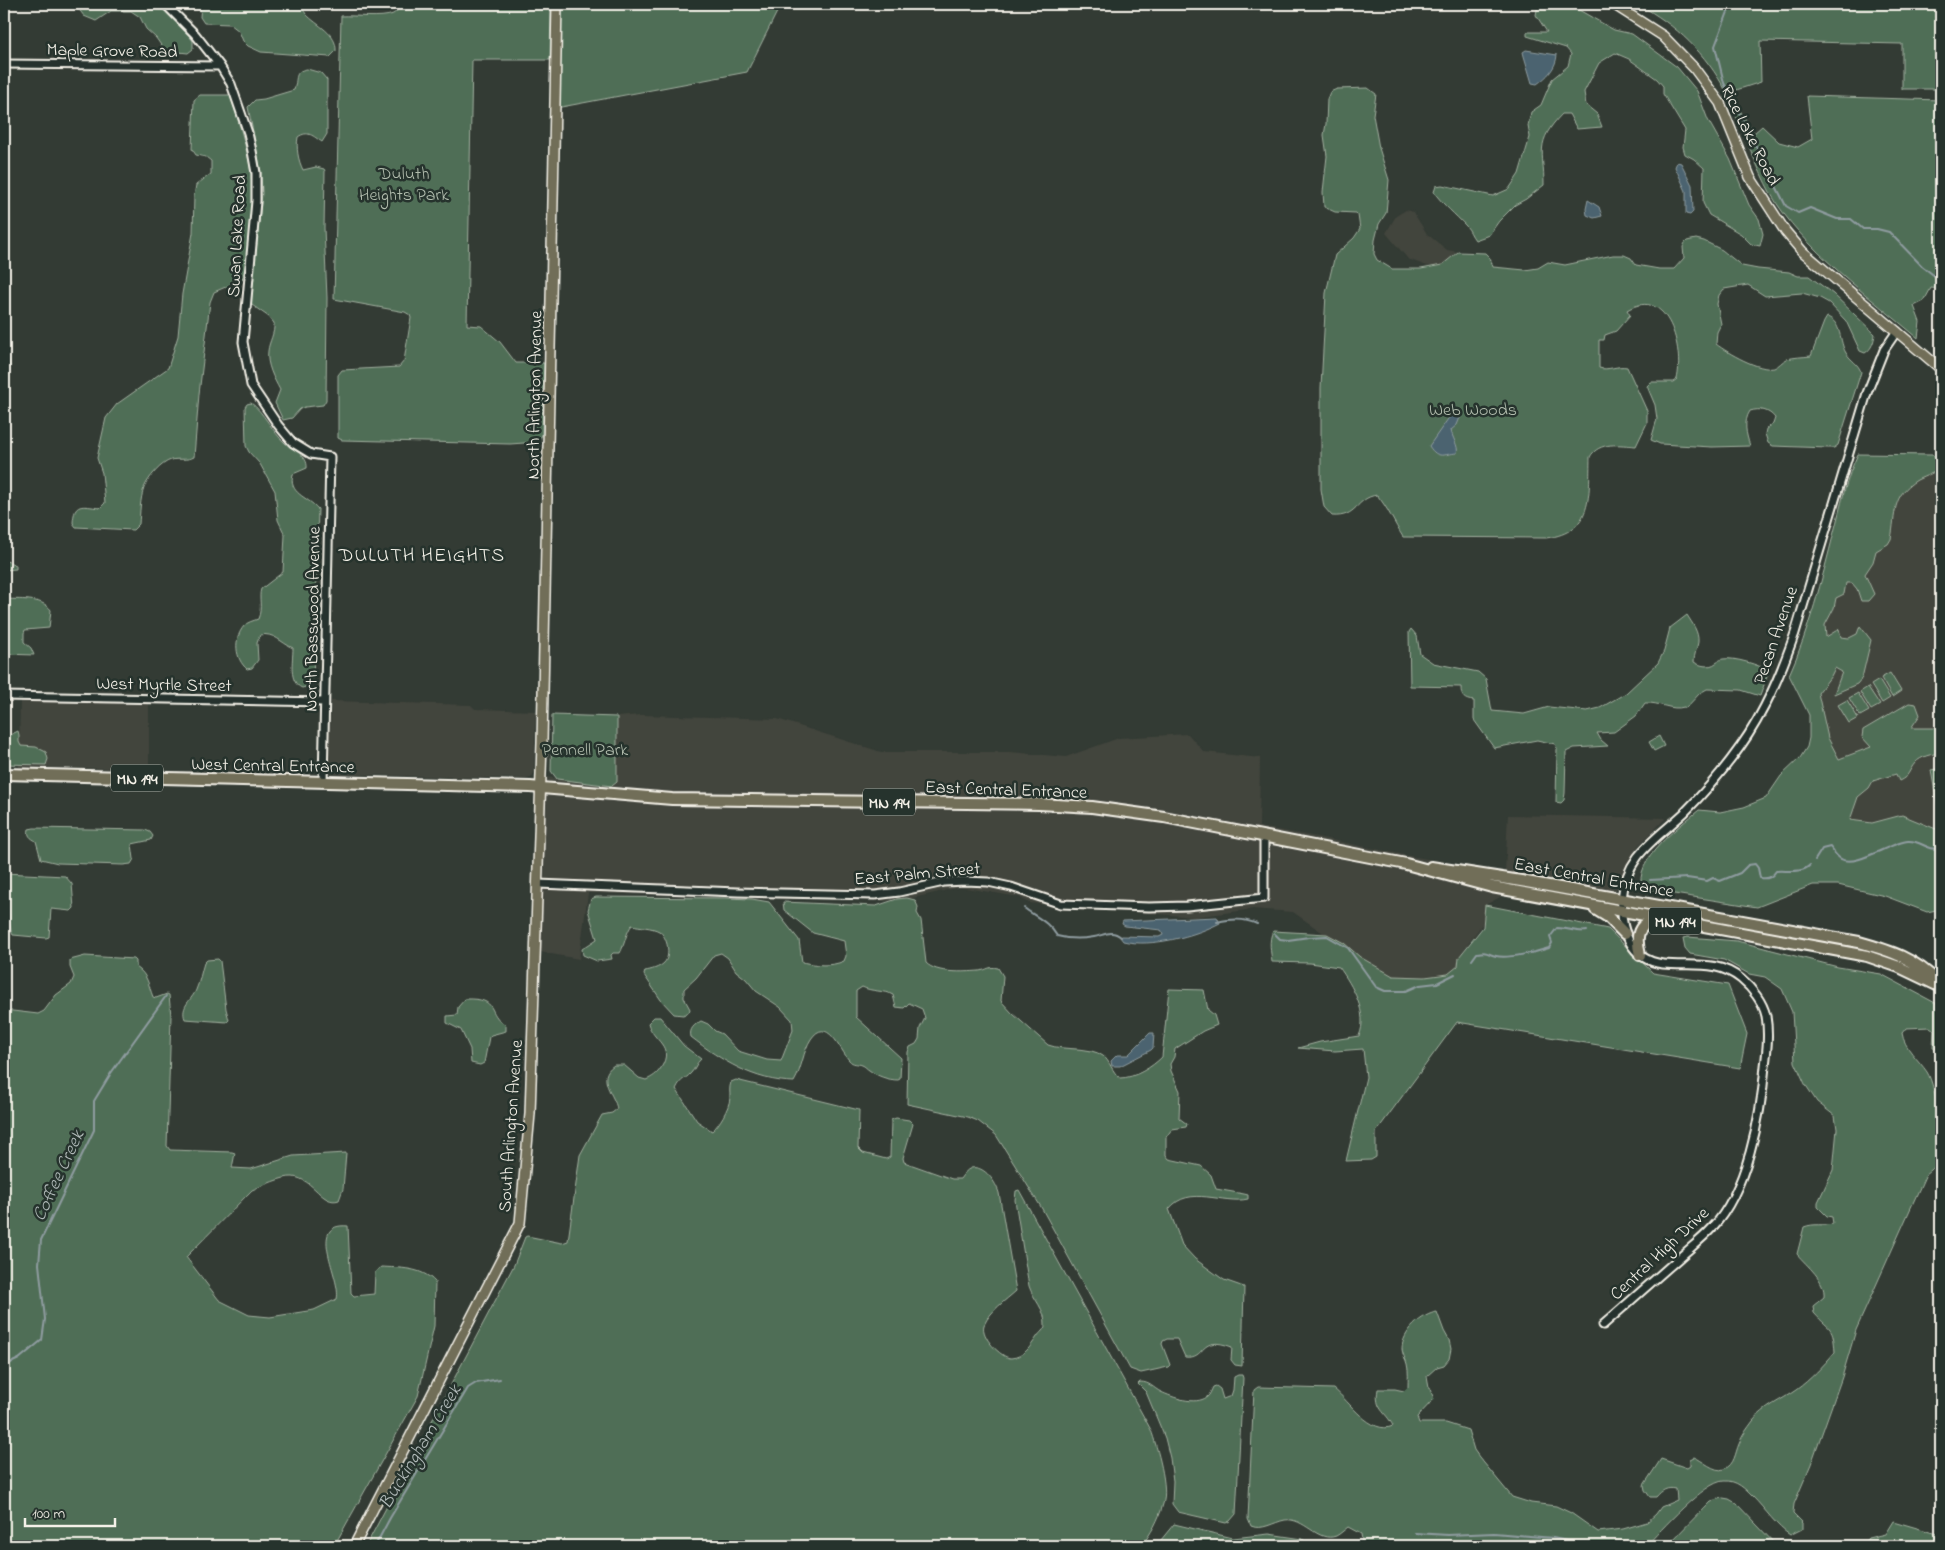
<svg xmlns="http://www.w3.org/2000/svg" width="1945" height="1550" font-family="'Indie Flower',sans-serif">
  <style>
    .built { fill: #43453d }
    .green { fill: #506e57; stroke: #a2b0a0 }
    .water { fill: #4b6470; stroke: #8f9ca0 }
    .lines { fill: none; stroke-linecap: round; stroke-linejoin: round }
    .stream { stroke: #8f9ca0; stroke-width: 2 }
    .minor-casing { stroke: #f4f1e8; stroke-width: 11 }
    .major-casing { stroke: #f4f1e8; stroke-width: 12 }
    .highway-casing { stroke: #f4f1e8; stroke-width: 14 }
    .minor { stroke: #26332d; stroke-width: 7 }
    .major { stroke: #716e59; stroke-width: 9 }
    .highway { stroke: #716e59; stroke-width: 10 }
    .labels { text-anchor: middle; stroke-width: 5; stroke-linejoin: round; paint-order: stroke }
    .shield { fill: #26332d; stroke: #b6b8b0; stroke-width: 1 }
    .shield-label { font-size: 16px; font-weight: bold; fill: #f4f1e8 }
    .street-label { font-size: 18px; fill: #f4f1e8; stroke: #26332d }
    .park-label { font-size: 18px; fill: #b2bdae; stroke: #26332d }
    .water-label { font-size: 19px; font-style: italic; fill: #b0b9b8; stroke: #26332d }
    .quarter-label { font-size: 20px; letter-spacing: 1px; fill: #f4f1e8; stroke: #26332d }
  </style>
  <rect width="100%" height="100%" fill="#333b34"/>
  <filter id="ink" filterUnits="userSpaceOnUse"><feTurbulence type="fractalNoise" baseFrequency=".02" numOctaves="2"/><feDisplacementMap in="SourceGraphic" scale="10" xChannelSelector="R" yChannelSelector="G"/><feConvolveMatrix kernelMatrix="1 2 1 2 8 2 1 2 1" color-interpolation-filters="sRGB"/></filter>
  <g filter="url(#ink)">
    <path class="built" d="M1406 210 1413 212 1427 234 1447 250 1458 252 1442 265 1436 267 1427 266 1408 259 1386 233 1396 216Z
      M1941 457V896L1920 891 1763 809 1805 756 1809 738V715L1789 675 1799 654 1821 582 1846 485 1857 459Z
      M20 699 149 702V769L19 768Z
      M331 701 471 705 475 709 536 711 534 773 531 778 526 779 333 774 330 770 329 761Z
      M641 715 777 719 881 752H1009L1066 757 1119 738 1188 734 1204 752 1260 758 1259 827 1317 837 1410 856 1505 873 1508 815 1666 818 1638 846 1632 856 1615 893 1535 879 1485 905 1483 923 1459 957 1455 985 1393 982 1293 912 1253 909 1195 917 1029 903 1019 897 960 887 900 901 588 893 579 959 540 952 546 777 612 786 617 783V717Z"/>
    <path class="green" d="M75 4H158L190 37 193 41V49L188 53 169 51 163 48 156 38 146 29 140 17 131 11H111L96 21 84 16Z
      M201 4H299C302 7 304 11 306 14 317 26 337 33 336 51L330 57 261 52 248 46 243 41 239 31 230 24 204 23 200 17Z
      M400 4H551L550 60H472L467 325 481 326 500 342 516 363H544L542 435 538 442 510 444 342 440 338 438V375L342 370 399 367 404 361 411 318 410 315 405 312 334 299 341 16C354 15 382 19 393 14 397 12 399 8 400 4Z
      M561 4H781L747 72 556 108Z
      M1538 4H1553L1579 10 1614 30 1632 34 1677 67 1697 91 1708 120 1730 159 1749 205 1759 219 1763 234 1760 246 1751 244 1741 234 1709 215 1703 203 1704 168 1694 159 1685 154 1683 147 1685 130 1663 94V86L1657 79 1629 59 1615 53 1599 63 1584 92 1586 105 1597 114 1602 127 1577 129 1569 114H1562C1534 143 1544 152 1544 185L1526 199 1515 205 1499 221 1489 235 1475 240C1471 235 1470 230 1466 226 1455 214 1444 206 1434 192L1436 186 1442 185 1493 196 1509 189 1519 174 1530 137 1528 126 1531 112 1541 105 1552 79 1568 66 1571 54 1566 48 1527 36V32H1547L1536 15Z
      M1638 4H1941V89H1902V44L1760 41 1761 82 1727 93C1705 52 1677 26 1638 4Z
      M307 69 321 73 327 80V134L322 142C313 136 308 130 298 137 296 148 298 160 303 170L316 167 324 169 325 171 324 228 327 298 326 400 323 405 305 407 300 409 292 418 283 420 275 403 280 390C274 379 266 364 268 351 269 341 275 334 274 323L269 317 252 305 251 300 262 193 261 172 248 107 255 100 264 99 294 90C298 79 293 71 307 69Z
      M1368 88 1376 94 1373 115 1379 148 1389 180 1386 213 1379 224 1375 240 1374 254 1377 260 1392 269H1421L1442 265 1458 252 1485 253 1490 258 1493 267 1525 270 1538 268 1548 262 1565 265 1613 255H1624L1631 258 1636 265 1659 269H1674L1684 258 1683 247 1685 243 1687 241 1696 239 1704 241 1722 250 1742 266 1758 269 1789 272 1798 276H1809L1833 294 1875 334C1874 341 1872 349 1865 353L1860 351 1846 321 1829 303 1820 298 1802 293 1765 296 1748 285 1724 289 1719 295 1717 304 1721 324 1717 332 1716 344C1728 353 1759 371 1774 368 1779 366 1782 361 1787 359 1794 357 1803 357 1811 356L1824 322 1827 317C1842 322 1839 342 1846 353 1851 361 1858 363 1861 372L1838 445 1834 448H1828L1773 446 1768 443 1765 434 1766 429 1773 424 1775 418C1769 410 1760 408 1750 411 1743 422 1746 434 1750 446L1712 447 1660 444 1651 440 1657 419 1655 405 1647 386 1651 382H1673L1677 379C1684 350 1669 285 1627 310L1630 315 1616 331 1605 335 1604 340H1599V368C1608 371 1617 365 1627 367L1647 411V423L1636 446C1620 445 1599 441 1590 457 1589 495 1594 532 1546 538L1403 537C1394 523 1388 508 1377 495 1355 498 1358 518 1332 516L1324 507 1321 489V388L1326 293 1335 255 1354 238 1360 229 1358 215 1356 213 1335 212 1324 207 1323 192 1327 156 1324 135 1326 124 1327 99 1330 92 1337 89Z
      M200 95H230C237 116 244 139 249 161 256 198 251 243 242 280L214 292 210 302 199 394 194 457C187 461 179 458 171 460 161 463 148 478 144 488 140 499 140 513 139 524L133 530 76 527 73 523C74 502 82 506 100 508L105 503 102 473 97 458 106 418 117 404 168 368 178 336 182 294 193 233 194 196 196 185 211 174V161L206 157 196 155 192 149 194 100Z
      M1807 96 1941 100V289L1931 288 1924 301 1914 306 1920 322 1918 338C1872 299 1800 246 1771 194 1756 166 1745 135 1732 107L1736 104 1754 133 1762 126 1779 142 1798 147 1812 139Z
      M4 143 7 152 4 255Z
      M4 335 10 367 4 373Z
      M251 403C263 411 273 433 285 443 294 451 308 455 307 468L293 474C288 494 307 496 318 509L313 681 309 686 302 688C288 682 293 661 293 648 281 643 274 632 260 635L257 643 258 660 252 668 247 669C235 659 233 639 244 626 247 622 253 621 258 619 263 607 258 598 261 589L283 572 285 535 278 520 275 491 260 464 249 452 246 446 245 407 247 404Z
      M1858 454 1932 455 1941 460V467C1935 473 1925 476 1917 480 1891 496 1896 514 1891 539L1888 544 1876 551 1873 562 1865 574 1874 594 1868 601H1861L1857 589 1852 583H1846L1844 594 1836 598 1834 608 1825 625 1826 637 1839 629 1841 637 1849 638 1857 634 1860 626 1871 640 1862 678 1857 684 1834 694 1842 672 1835 668 1831 676 1818 693 1828 738 1839 759 1871 747 1862 737 1863 730 1909 703 1916 704 1920 715 1911 728H1940L1941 753C1932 754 1921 756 1915 763 1908 771 1910 776 1899 781L1896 774 1873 781 1869 788 1858 797 1850 820 1872 823 1902 815 1936 829 1941 828V905L1936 910 1927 912 1885 896 1838 885H1813L1757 907 1642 889C1633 859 1679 827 1699 810L1720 812 1744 807 1766 798 1781 776 1800 758 1807 747 1809 738V715L1789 675C1809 631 1822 579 1834 532 1841 506 1846 478 1858 454Z
      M4 560 16 565V569L4 570Z
      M4 599C18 600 42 597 51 610L49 628 25 630 24 633V642L31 648 34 655 4 654Z
      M1687 615C1692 623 1699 632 1698 642 1697 649 1694 654 1694 662 1700 666 1710 668 1716 663 1720 661 1718 660 1723 659 1734 657 1760 665 1769 671L1760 696 1741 690 1707 689 1700 693 1686 708 1684 707C1672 711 1659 702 1645 703L1636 716 1614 732 1597 733 1601 740 1608 746 1574 748 1566 752 1565 793 1564 800 1561 803 1556 802 1557 748 1555 744 1537 740 1494 748 1474 720V701C1464 700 1461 697 1461 687L1410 686 1409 632 1411 629 1417 636 1420 654 1433 663 1478 672 1486 679 1492 711 1524 714 1549 707 1587 711 1600 708 1626 693 1658 663 1664 651 1670 628Z
      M1890 673 1901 691 1892 697 1881 678Z
      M1879 680 1890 698 1882 703 1871 685Z
      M1868 687 1880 705 1871 710 1860 692Z
      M1858 693 1869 711 1860 716 1849 698Z
      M1847 700 1858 718 1849 723 1838 705Z
      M552 715 617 717V782L612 786 557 779 551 771Z
      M18 731 19 735V742L21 746 36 747 46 752 48 759 46 765 4 764V738Z
      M1659 736 1664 746 1654 751 1649 742Z
      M1941 768V814L1939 815 1931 770Z
      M34 828 145 830 150 832 153 836 151 840 132 844 134 859 131 864 123 865 58 863 41 859 36 841C31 838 27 836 29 829Z
      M4 873 65 876 72 884 74 908 71 911 51 909 49 937 46 938 13 935 11 931 8 908 4 901Z
      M596 897 726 898 752 899 769 902 799 940 802 962C815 965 831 967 844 961L846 956 844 941 813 933 784 910 783 902 876 906 897 899 907 898 915 900 918 907 917 913 921 920 926 963C937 974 964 972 979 971 988 970 988 966 998 968L1003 976 1001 1001 1013 1014 1048 1045C1064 1051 1090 1046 1103 1056 1110 1061 1112 1072 1120 1078 1135 1078 1152 1067 1162 1057L1169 989 1204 990 1208 1010 1214 1015 1217 1025 1203 1031 1175 1049 1174 1057 1170 1064 1171 1071 1180 1091 1179 1118 1187 1124 1186 1127 1172 1129 1166 1137V1155L1169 1159 1201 1166 1211 1175 1216 1189 1244 1194 1248 1195V1199C1223 1205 1189 1184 1169 1209L1182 1245 1195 1259 1224 1280 1244 1287 1242 1366 1235 1365 1231 1360 1232 1347C1198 1334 1207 1360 1185 1357L1177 1339H1167L1163 1341 1162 1344 1170 1365 1168 1367 1141 1373 1130 1369 1041 1207 996 1135 978 1121 968 1117 907 1104 908 1052 910 1047 916 1044 919 1039 920 1028 925 1018 922 1009 909 1003 904 1008 896 1007 893 995C884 990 872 992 862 987L856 991V1017L901 1058 900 1079 898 1080C888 1080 877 1076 869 1070 867 1069 865 1066 862 1065 857 1063 853 1065 849 1060 840 1050 827 1015 811 1039 803 1051 802 1069 794 1082 754 1081 722 1061 691 1037 689 1029 694 1025 701 1021L708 1024 715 1031 722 1034 738 1051 767 1060 781 1061 793 1030 792 1020 780 1007 756 991 746 979 736 971 728 958 721 953 714 955 696 978 684 989V998L690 1009 689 1012 683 1015 674 1014 661 1000 644 975 645 971C651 970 659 968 664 963 671 956 668 937 659 931 652 927 640 927 632 925 626 932 625 944 620 953H613L611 955 612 959 597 961 583 955 582 949 597 939 588 910 591 899Z
      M1485 905 1608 929 1653 973 1728 985 1747 1034 1740 1068 1457 1022 1376 1132V1157L1371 1160 1346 1161 1366 1077 1363 1049 1335 1051 1298 1048 1320 1042 1359 1036C1369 1014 1352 985 1339 967L1310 963 1272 962C1271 952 1268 941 1273 931L1327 934 1344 943 1360 957 1393 976 1425 977 1448 974 1458 966 1459 957 1483 927Z
      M1688 937 1737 941 1838 967 1881 974 1941 1006V1051L1933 1047 1934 1030 1930 1027 1906 1028 1902 1033C1904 1048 1919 1060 1927 1072 1937 1088 1945 1147 1937 1163 1935 1167 1930 1171 1926 1174L1856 1330 1842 1377 1811 1464 1794 1504 1793 1514 1802 1523V1529L1790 1535C1777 1527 1765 1509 1753 1497 1745 1489 1737 1480 1724 1481 1705 1481 1660 1531 1646 1546H1359L1362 1540 1361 1534 1348 1527C1344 1530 1340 1534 1336 1536 1318 1543 1304 1517 1285 1520 1274 1522 1262 1531 1251 1526L1248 1519 1254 1390 1258 1387 1334 1389C1349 1401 1371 1436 1393 1426 1386 1411 1374 1410 1378 1389H1395L1404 1391 1408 1387C1408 1380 1409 1371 1407 1364 1406 1359 1402 1354 1402 1349 1402 1332 1422 1314 1437 1312L1444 1331 1449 1340 1451 1349 1449 1359 1444 1365 1437 1367 1427 1376 1429 1387 1434 1399 1417 1417 1419 1423H1446L1468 1430 1474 1450 1479 1457 1512 1497 1531 1503 1556 1506 1571 1513 1598 1532 1623 1529 1647 1522 1656 1514 1661 1507 1677 1500 1676 1489C1667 1487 1662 1490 1656 1497H1650L1645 1490 1644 1485 1661 1459 1687 1468 1690 1466V1459L1694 1457C1702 1460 1715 1473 1724 1469 1735 1465 1735 1453 1739 1444 1742 1435 1748 1428 1753 1421 1764 1407 1782 1400 1796 1390 1811 1379 1823 1366 1835 1352 1833 1324 1831 1332 1814 1313L1813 1306 1824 1297C1826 1280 1807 1266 1797 1254L1804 1227C1814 1223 1823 1226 1833 1224L1832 1217 1827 1216 1818 1207V1202L1833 1170 1837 1129 1835 1116 1817 1102 1805 1084 1795 1062 1792 1012 1782 989 1765 977 1749 974 1724 960 1690 954 1685 948 1683 938Z
      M85 956 134 959 136 961V967C148 975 148 984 153 997L156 998 167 994 169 995 171 1016 167 1146 170 1150 232 1152 235 1153 232 1168 251 1169 293 1156 346 1153 343 1189 339 1200C322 1206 314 1179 293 1177 283 1176 262 1186 252 1190L186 1257 219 1300 249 1315 270 1317 314 1310 337 1299C342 1278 305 1222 348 1226L351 1293 354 1296 374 1294 375 1272 381 1267C399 1268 422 1267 435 1282L434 1326 418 1396 334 1546H4V1010L38 1014 44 1011 56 995 71 984 74 977 70 967V960Z
      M218 959 220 961 226 1009 229 1020 227 1022 185 1019C180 1006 192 1000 196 990 200 981 201 972 204 963L207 960Z
      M465 999C501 998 485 1013 506 1025V1031L491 1035 489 1037 484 1063 480 1065 471 1063 470 1049 461 1030 447 1023V1016L457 1015 458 1007Z
      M654 1017H660L684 1046 701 1059C696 1063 695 1069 691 1073 684 1081 682 1077 676 1089L697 1121 712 1131C719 1125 729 1109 730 1098 730 1092 729 1088 731 1082L736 1080 859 1110 858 1148 863 1153 886 1159 890 1157 891 1120 896 1118 909 1120 913 1124 903 1158 904 1162 952 1179H960C963 1175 966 1170 971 1168 985 1165 996 1183 999 1193L1016 1291C1006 1300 990 1311 984 1325 980 1336 1001 1358 1011 1358 1024 1357 1030 1347 1037 1337 1040 1332 1045 1330 1045 1325 1046 1310 1033 1299 1029 1286L1015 1200 1016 1191 1019 1190 1151 1430C1157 1447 1169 1488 1163 1504 1159 1519 1151 1534 1141 1546H366L514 1265 525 1237 527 1236 562 1243 568 1241 580 1155 602 1115 612 1113 617 1109C615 1095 595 1078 614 1065H624L639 1078 646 1080C653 1077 657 1074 661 1068 675 1045 653 1042 648 1023Z
      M1238 1375H1242L1243 1378 1236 1514 1230 1521 1226 1523 1178 1512 1172 1504 1173 1481 1170 1458 1165 1438 1146 1392 1138 1384 1140 1382C1150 1382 1153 1388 1161 1392 1172 1397 1195 1406 1207 1397 1210 1395 1211 1391 1213 1387L1216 1386 1220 1389 1223 1399 1231 1396 1233 1390 1234 1377Z
      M1723 1498 1729 1499 1736 1503 1777 1546H1667L1711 1501Z
      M1893 1521 1941 1535V1546H1865V1542L1868 1538 1885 1534Z
      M1174 1524 1233 1538 1269 1534 1303 1539 1306 1546H1156Z"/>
    <path class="water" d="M1526 50 1557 55C1556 68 1547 77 1537 84L1532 83 1524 56 1523 52Z
      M1677 162 1681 163 1692 185 1693 212 1690 215 1686 214V191L1675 167Z
      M1588 200 1599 207 1602 216 1594 218 1587 215 1586 209Z
      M1455 409 1459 410 1461 415 1457 425 1451 430C1452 438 1459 446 1457 453 1444 454 1438 460 1429 446Z
      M1217 917 1220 923C1195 936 1151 948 1123 941L1120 937 1122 936 1159 937 1163 935 1161 930 1125 926 1122 924 1123 921Z
      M1150 1033H1154L1153 1048 1151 1050 1120 1066H1112L1111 1061 1117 1055H1128Z"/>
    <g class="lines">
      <path class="stream" d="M1731 4 1715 46 1724 83 1786 206 1798 213 1810 208 1837 219H1851L1863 229H1877L1889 232 1922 266 1941 281
        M1815 860 1822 849 1830 847C1833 851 1837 857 1841 859 1855 868 1891 842 1908 841 1921 840 1928 852 1941 848
        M1650 880 1687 878 1707 881 1713 878 1720 881 1740 873 1748 865 1755 864 1758 868 1760 878C1768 879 1771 878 1776 871 1787 870 1802 874 1810 865
        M1024 908C1036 917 1049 922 1057 936 1068 939 1083 939 1094 937 1104 935 1112 929 1121 937
        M1217 922C1232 919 1243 918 1257 924
        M1275 934 1280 939 1288 940 1309 937 1327 936 1348 948 1376 987 1385 991H1406L1420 985 1437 983 1455 974
        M1472 960 1477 953C1490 951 1486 954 1496 956 1508 959 1537 952 1549 948L1552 943 1550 937 1557 928C1567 928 1579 933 1587 931
        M4 1366 19 1359 42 1340 45 1319 39 1264 41 1240 94 1130V1101L111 1073 166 996
        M1415 1533 1448 1535 1494 1533 1553 1538 1590 1546
        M375 1546 390 1518 468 1388 476 1383 500 1379"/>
      <g class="minor-casing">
        <path id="minor" d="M165 4 195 34 220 66 231 84 248 133 252 151 256 173V201L243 342 251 385 278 425 293 443 311 454 330 457 323 782
          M4 64 220 66
          M4 696 324 702
          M538 884 737 892 875 895 899 892 944 882 966 881 988 882 1011 887 1061 904 1149 907 1187 906 1264 898V836
          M1603 1325C1628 1303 1653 1281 1678 1259 1689 1249 1702 1239 1712 1228 1747 1191 1761 1116 1765 1066 1767 1050 1769 1033 1766 1016 1763 1002 1752 988 1741 979 1717 959 1691 967 1663 964 1629 960 1620 928 1622 899 1626 855 1655 840 1684 813 1704 793 1723 771 1740 747 1765 712 1781 673 1795 633L1867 393 1884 350 1897 331"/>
      </g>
      <g class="major-casing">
        <path id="major" d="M1613 4 1663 36 1694 68 1720 103 1750 177 1785 231 1802 251 1941 369
          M354 1546 520 1223 530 1114 542 743 557 4"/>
      </g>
      <g class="highway-casing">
        <path id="highway" d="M4 774 530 787 672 799 1039 804 1092 807 1164 817 1406 864 1492 887 1867 956 1899 967 1941 987
          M1431 867 1521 881 1859 942C1891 951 1914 958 1939 983
          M1595 909 1608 917 1625 934
          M1640 955C1635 936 1637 923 1659 919"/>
      </g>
      <use href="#minor" class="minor"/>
      <use href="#major" class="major"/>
      <use href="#highway" class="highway"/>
    </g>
  </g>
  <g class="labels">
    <g class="shield">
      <rect x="111" y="764.5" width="52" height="27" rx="4"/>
      <rect x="863" y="788.5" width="52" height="27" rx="4"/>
      <rect x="1649" y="907.5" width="52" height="27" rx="4"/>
    </g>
    <g class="shield-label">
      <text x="137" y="784">MN 194</text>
      <text x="889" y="808">MN 194</text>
      <text x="1675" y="927">MN 194</text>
    </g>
    <g class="street-label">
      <text transform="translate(112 50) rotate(1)" y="6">Maple Grove Road</text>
      <text transform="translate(1751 135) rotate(63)" y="6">Rice Lake Road</text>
      <text transform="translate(236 236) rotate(-87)" y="6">Swan Lake Road</text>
      <text transform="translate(534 395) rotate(-89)" y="6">North Arlington Avenue</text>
      <text transform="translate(312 619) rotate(-89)" y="6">North Basswood Avenue</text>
      <text transform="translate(1775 635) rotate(-71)" y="6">Pecan Avenue</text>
      <text transform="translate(164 684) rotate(1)" y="6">West Myrtle Street</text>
      <text transform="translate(273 765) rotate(1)" y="6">West Central Entrance</text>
      <text transform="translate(1006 789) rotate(2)" y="6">East Central Entrance</text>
      <text transform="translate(917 873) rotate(-5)" y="6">East Palm Street</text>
      <text transform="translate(1594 877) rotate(10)" y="6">East Central Entrance</text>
      <text transform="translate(510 1126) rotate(-86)" y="6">South Arlington Avenue</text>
      <text transform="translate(1659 1253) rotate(-43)" y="6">Central High Drive</text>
    </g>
    <g class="park-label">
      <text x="404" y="179">Duluth<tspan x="404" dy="21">Heights Park</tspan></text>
      <text x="1473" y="415">Web Woods</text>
      <text x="585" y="755">Pennell Park</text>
    </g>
    <g class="water-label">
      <text transform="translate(57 1175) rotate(-65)" y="7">Coffee Creek</text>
      <text transform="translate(419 1446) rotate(-59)" y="7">Buckingham Creek</text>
    </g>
    <g class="quarter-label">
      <text x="422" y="561">DULUTH HEIGHTS</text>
    </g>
  </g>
  <rect width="1945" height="1550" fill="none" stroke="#26332d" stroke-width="20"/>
  <rect x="10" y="10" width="1925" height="1530" fill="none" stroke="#f4f1e8" stroke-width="2" filter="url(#ink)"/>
  <path d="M25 1518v8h90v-8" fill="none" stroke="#f4f1e8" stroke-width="2.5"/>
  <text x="32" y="1518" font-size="15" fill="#f4f1e8" stroke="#26332d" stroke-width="4" paint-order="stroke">100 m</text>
</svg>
